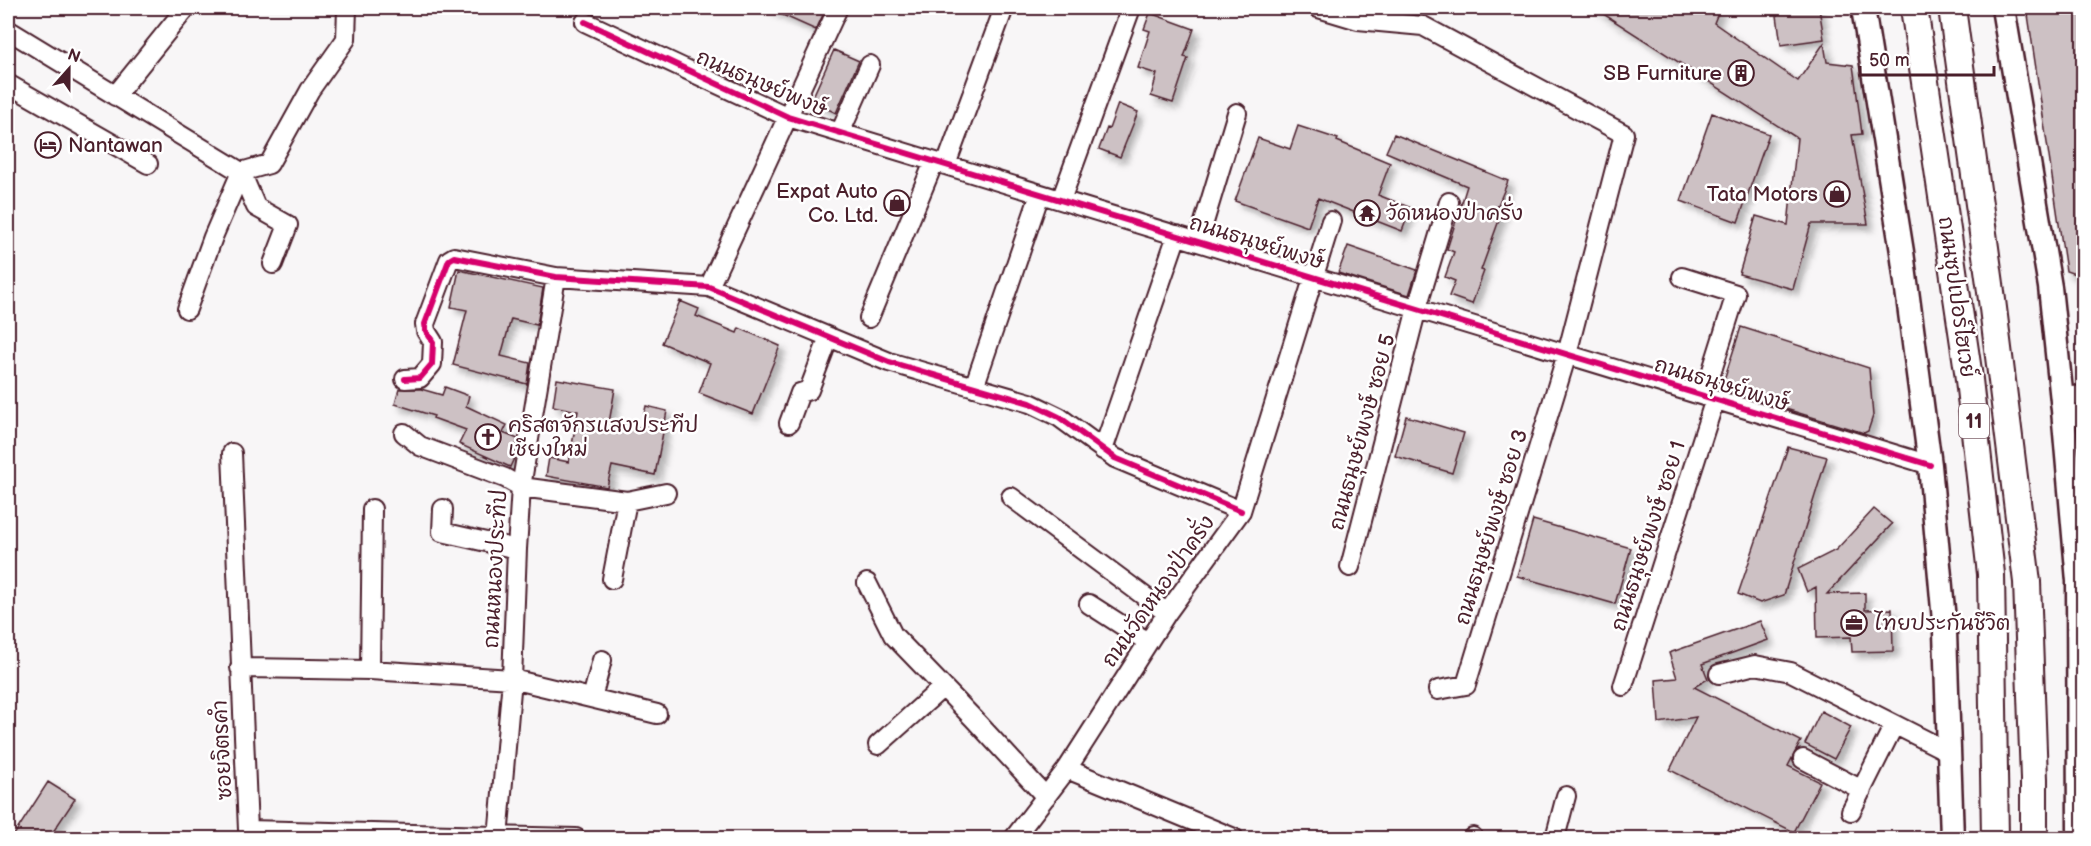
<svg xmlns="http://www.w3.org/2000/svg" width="2091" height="846" font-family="'Balsamiq Sans','Playpen Sans Thai',sans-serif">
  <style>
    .building { fill: #cdc1c4; stroke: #4a1f2b; stroke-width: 1.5; filter: url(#shadow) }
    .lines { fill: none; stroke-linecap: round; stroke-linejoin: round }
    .minor-casing { stroke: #4a1f2b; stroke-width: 22 }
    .major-casing { stroke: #4a1f2b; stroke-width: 27 }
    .highway-casing { stroke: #4a1f2b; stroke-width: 30 }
    .minor { stroke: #fff; stroke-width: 18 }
    .major { stroke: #fff; stroke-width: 22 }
    .highway { stroke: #fff; stroke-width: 26 }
    .cycleway-casing { stroke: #fff; stroke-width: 10 }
    .cycleway { stroke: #d6006c; stroke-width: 6 }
    .labels { text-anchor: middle; stroke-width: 5; stroke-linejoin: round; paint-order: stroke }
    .shield { fill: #fff; stroke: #80626b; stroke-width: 1.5 }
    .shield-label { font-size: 20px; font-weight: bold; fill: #4a1f2b }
    .poi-label { font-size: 21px; fill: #4a1f2b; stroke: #fff; text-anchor: start }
    .street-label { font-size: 21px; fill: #4a1f2b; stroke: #fff }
  </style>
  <defs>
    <filter id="shadow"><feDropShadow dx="5.5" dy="5.5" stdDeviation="3" flood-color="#0004"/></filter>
  </defs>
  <rect width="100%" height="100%" fill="#f8f6f7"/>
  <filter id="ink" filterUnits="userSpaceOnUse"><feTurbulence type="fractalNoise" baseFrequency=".0167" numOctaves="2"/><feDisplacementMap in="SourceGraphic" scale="12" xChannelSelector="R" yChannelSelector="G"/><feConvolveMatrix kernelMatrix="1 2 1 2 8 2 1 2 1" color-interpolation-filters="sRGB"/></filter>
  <g filter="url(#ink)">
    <path class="building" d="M767 8H826L816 30Z
      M1594 8H1720L1714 23 1798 81 1824 43 1827 62 1853 65 1862 134 1852 135 1868 224H1811L1793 289 1739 274 1756 216 1788 225 1797 138Z
      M1776 8H1819L1824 39 1781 45Z
      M2027 8H2084V277L2066 271Z
      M1150 13 1194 29 1184 57 1188 58 1173 103 1151 96 1157 74 1138 68 1150 31 1144 29Z
      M834 50 859 61 836 113 811 101Z
      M1118 104 1138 112 1120 157 1099 149 1107 128 1109 129Z
      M1712 113 1769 134 1738 222 1681 201Z
      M1298 126 1338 139 1337 141 1390 163 1378 195 1411 208 1402 231 1318 198 1308 227 1235 201 1258 138 1290 149Z
      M1394 134 1508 181 1496 210 1502 212 1481 270 1484 271 1472 304 1449 296 1455 281 1445 277 1454 252 1447 249 1467 186 1386 152Z
      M1348 246 1417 270 1409 295 1338 273Z
      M459 270 543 288 537 325 511 319 501 356 530 363 527 384 453 365 467 310 451 307Z
      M680 301 699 309 696 316 737 333 739 328 780 346 753 414 699 393 710 363 662 343Z
      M1741 327 1869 368 1873 416 1868 431 1864 433 1721 389Z
      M557 379 615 389 609 423 641 428 646 406 667 411 655 475 612 466 607 487 546 476 549 458 569 462 578 411 553 406Z
      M445 387 469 396 466 406 507 425 503 433 518 439 515 456 510 467 459 444 466 430 433 418 434 416 395 404 399 389H421L442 395Z
      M1406 416 1464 433 1452 473 1395 456Z
      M1788 447 1827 457 1784 595 1760 603 1738 594Z
      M1874 509 1892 524 1827 594 1865 593V610L1892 609 1893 651 1852 652 1851 637 1817 638 1816 587 1807 592 1798 569 1836 550Z
      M1533 520 1631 548 1615 604 1517 576Z
      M1760 621 1768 640 1702 664 1708 679 1694 687 1801 741 1788 766 1820 782 1794 832 1670 770 1696 717 1659 723 1656 680 1677 678 1669 653Z
      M1821 711 1851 727 1834 759 1805 744Z
      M48 782 75 799 49 838H12Z"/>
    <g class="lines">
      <g class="minor-casing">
        <path id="minor" d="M1318 8 1358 20 1423 26 1624 134 1567 354 1466 685 1438 690
          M585 22 788 117 1930 465
          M8 30 241 172 213 237 187 309
          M8 84 148 164
          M115 96 186 8
          M840 133 870 65
          M946 165 1004 8
          M1061 200 1131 8
          M1198 242 1237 113
          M273 264 288 225 256 207 241 172 269 164 310 90 346 39 347 8
          M1682 277 1736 294 1704 396
          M709 287 838 8
          M869 318 934 162
          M405 379 420 378 432 364 433 342 426 331 425 324 449 260 454 257 556 277 709 287 889 362 1030 403 1059 417 1115 458 1241 511
          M974 387 1040 194
          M2062 397 2084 395
          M2063 410 2084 419
          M789 423 800 393 809 390 829 337
          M404 433 420 446 505 478 521 487 627 501 666 493
          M1103 450 1177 235
          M232 453 248 830 576 838
          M1011 497 1167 613
          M443 509 442 532 517 549
          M1350 567 1417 308 1449 202
          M612 579 627 501
          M867 583 893 635 974 719 1046 797
          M1089 604 1148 642
          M240 668 370 670 512 679 657 714
          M370 670 372 509
          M1719 674 1755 665 1791 672 1949 752
          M1623 686 1715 399
          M592 698 602 660
          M878 745 943 687
          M1803 759 1862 790
          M1067 769 1234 838
          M1851 811 1894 725
          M498 838 512 679 517 549 521 487 556 277
          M1014 838 1067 769 1167 613 1241 511 1331 221
          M1472 838 1473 837
          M1555 838 1566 796"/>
      </g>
      <g class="major-casing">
        <path id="major" d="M1863 8 1902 252 1930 465 1945 632 1952 838
          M2003 8 2050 287 2063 410 2078 581 2079 838"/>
      </g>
      <g class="highway-casing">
        <path id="highway" d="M1914 8 1968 371 1991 574 1995 838
          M1952 8 1990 284 2027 582 2034 779V838"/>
      </g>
      <use href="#minor" class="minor"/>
      <use href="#major" class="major"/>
      <use href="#highway" class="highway"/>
      <g class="cycleway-casing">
        <path id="cycleway" d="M585 22 788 117 1930 465
          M405 379 420 378 432 364 433 342 426 331 425 324 449 260 454 257 556 277 709 287 889 362 1030 403 1059 417 1115 458 1241 511"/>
      </g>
      <use href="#cycleway" class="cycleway"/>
    </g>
  </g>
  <defs>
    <g id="building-ring" transform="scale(1.35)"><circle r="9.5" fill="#fff" stroke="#4a1f2b" stroke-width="1.5"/><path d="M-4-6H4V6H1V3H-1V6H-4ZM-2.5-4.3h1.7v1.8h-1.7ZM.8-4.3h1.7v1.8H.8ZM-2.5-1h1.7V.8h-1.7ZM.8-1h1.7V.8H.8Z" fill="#4a1f2b"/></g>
    <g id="hotel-ring" transform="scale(1.35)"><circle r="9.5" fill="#fff" stroke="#4a1f2b" stroke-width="1.5"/><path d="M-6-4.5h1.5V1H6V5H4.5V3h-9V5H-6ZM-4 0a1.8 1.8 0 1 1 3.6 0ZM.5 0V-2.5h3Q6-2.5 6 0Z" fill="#4a1f2b"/></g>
    <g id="shop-ring" transform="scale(1.35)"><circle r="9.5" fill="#fff" stroke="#4a1f2b" stroke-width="1.5"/><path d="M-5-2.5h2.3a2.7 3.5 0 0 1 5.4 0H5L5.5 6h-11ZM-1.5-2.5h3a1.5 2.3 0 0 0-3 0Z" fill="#4a1f2b"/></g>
    <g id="temple-ring" transform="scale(1.35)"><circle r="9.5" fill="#fff" stroke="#4a1f2b" stroke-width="1.5"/><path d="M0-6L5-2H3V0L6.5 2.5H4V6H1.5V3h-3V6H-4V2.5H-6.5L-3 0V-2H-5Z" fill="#4a1f2b"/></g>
    <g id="church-ring" transform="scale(1.35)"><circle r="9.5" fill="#fff" stroke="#4a1f2b" stroke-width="1.5"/><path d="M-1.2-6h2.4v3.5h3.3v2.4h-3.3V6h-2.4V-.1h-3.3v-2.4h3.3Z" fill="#4a1f2b"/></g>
    <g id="office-ring" transform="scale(1.35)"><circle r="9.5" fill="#fff" stroke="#4a1f2b" stroke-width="1.5"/><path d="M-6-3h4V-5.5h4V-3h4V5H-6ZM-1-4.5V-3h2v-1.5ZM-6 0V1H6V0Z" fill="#4a1f2b"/></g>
  </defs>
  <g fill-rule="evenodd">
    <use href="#building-ring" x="1741" y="73"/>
    <use href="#hotel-ring" x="48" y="145"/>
    <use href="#shop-ring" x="1837" y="194"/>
    <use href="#shop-ring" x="897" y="203"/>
    <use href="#temple-ring" x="1367" y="213"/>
    <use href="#church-ring" x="488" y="437"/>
    <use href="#office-ring" x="1854" y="623"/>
  </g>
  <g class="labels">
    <rect class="shield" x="1959" y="404" width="30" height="34" rx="4.5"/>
    <g class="shield-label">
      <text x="1974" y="428">11</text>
    </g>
    <g class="poi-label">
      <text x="1722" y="80" text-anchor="end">SB Furniture</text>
      <text x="68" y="152">Nantawan</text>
      <text x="878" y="198" text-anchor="end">Expat Auto<tspan x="878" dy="24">Co. Ltd.</tspan></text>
      <text x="1818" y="201" text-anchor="end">Tata Motors</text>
      <text x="1386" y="220">วัดหนองป่าครั่ง</text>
      <text x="508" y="432">คริสตจักรแสงประทีป<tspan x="508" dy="24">เชียงใหม่</tspan></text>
      <text x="1874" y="630">ไทยประกันชีวิต</text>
    </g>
    <g class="street-label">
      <text transform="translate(762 83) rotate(23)" y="7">ถนนธนุษย์พงษ์</text>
      <text transform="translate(1257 242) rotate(17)" y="7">ถนนธนุษย์พงษ์</text>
      <text transform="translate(1957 297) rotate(82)" y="7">ถนนซุปเปอร์ไฮเวย์</text>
      <text transform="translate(1722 384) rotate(17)" y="7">ถนนธนุษย์พงษ์</text>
      <text transform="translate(1362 432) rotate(-75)" y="7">ถนนธนุษย์พงษ์ ซอย 5</text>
      <text transform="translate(1491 527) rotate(-73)" y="7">ถนนธนุษย์พงษ์ ซอย 3</text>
      <text transform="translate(1648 536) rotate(-72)" y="7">ถนนธนุษย์พงษ์ ซอย 1</text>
      <text transform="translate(495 569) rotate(-87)" y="7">ถนนหนองประทีป</text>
      <text transform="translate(1158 591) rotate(-55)" y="7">ถนนวัดหนองป่าครั่ง</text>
      <text transform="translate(222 750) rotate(-93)" y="7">ซอยจิตรคำ</text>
    </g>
  </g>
  <rect width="2091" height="846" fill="none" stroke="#fff" stroke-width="30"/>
  <rect x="15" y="15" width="2061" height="816" fill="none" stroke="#4a1f2b" stroke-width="2" filter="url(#ink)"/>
  <g transform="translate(69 69) rotate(21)" stroke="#ffffff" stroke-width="4.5" paint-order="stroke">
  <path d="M0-4.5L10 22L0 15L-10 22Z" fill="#4a1f2b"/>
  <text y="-9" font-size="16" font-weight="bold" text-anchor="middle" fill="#4a1f2b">N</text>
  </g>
  <path d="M1860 66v9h134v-9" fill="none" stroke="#4a1f2b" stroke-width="3"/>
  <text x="1869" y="66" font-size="18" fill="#4a1f2b" stroke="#ffffff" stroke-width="4.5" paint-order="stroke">50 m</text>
</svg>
